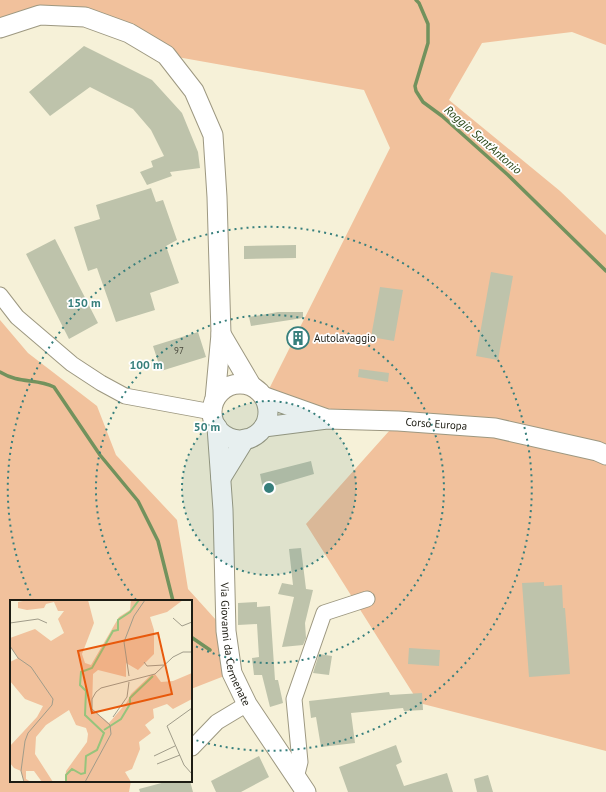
<svg xmlns="http://www.w3.org/2000/svg" width="606" height="792" font-family="'PT Sans',sans-serif">
  <style>
    .green { fill: #f1c19c }
    .lines { fill: none; stroke-linecap: round; stroke-linejoin: round }
    .stream { stroke: #72925d; stroke-width: 3.5 }
    .building { fill: #bec3ab }
    .minor-casing { stroke: #9d9881; stroke-width: 17 }
    .major-casing { stroke: #9d9881; stroke-width: 21 }
    .minor { stroke: #fff; stroke-width: 15 }
    .major { stroke: #fff; stroke-width: 19 }
    .ring { fill: none; stroke: #377f7c; stroke-width: 2; stroke-dasharray: 2 4 }
    .labels { text-anchor: middle; stroke-width: 3.5; stroke-linejoin: round; paint-order: stroke }
    .number-label { font-size: 9px; fill: #46463a }
    .poi-label { font-size: 11px; fill: #1e1d14; stroke: #fff; text-anchor: start }
    .street-label { font-size: 11px; fill: #1e1d14; stroke: #fff }
    .water-label { font-size: 12px; font-style: italic; fill: #294615; stroke: #fff }
    .inset-river { fill: none; stroke: #96c47c; stroke-width: 2 }
    .inset-road { fill: none; stroke: #a09c8a; stroke-width: 1 }
    .view { fill: #e8590c; fill-opacity: 0.15; stroke: #e8590c; stroke-width: 2 }
    .inset-edge { fill: none; stroke: #1e1d14; stroke-width: 2 }
    .centre { fill: #377f7c; stroke: #fff; stroke-width: 2 }
    .ring-label { font-size: 12px; text-anchor: middle; font-weight: bold; fill: #377f7c; stroke: #fff; stroke-width: 3.5; stroke-linejoin: round; paint-order: stroke }
  </style>
  <rect width="100%" height="100%" fill="#f6f1d8"/>
  <path class="green" d="M0 0H606V45L572 32 482 43 449 100 560 191 606 235V751L419 703 306 524 398 421 265 397 390 148 364 90 166 55 85 17 0 28Z
    M0 320 28 353 97 406 116 455 177 520 188 589 226 631 232 673 191 689V601H11V781H131L129 792H0Z"/>
  <g class="lines">
    <path class="stream" d="M416 0 419 3 428 24V43L415 86 416 91 423 102 442 116 508 175 606 271
      M0 372C19 384 37 378 54 387L100 455 138 501 158 541 173 601
      M191 637 210 650"/>
  </g>
  <path class="building" d="M84 46 152 80 182 113 198 152 200 168 170 172 172 176 147 185 140 172 153 167 151 161 164 156 151 130 133 109 90 87 50 116 29 92Z
    M151 188 156 202 163 200 177 240 166 246 179 283 150 293 155 310 116 322 97 268 88 271 74 227 100 219 96 205Z
    M55 239 98 323 69 339 26 254Z
    M296 245V258L244 259V246Z
    M491 272 513 276 498 360 476 356Z
    M380 287 403 290 394 341 371 337Z
    M278 312H303V318L251 326 249 317Z
    M198 332 206 357 161 371 153 346Z
    M359 369 389 373 388 382 358 377Z
    M311 461 314 474 263 489 260 474Z
    M301 548 306 589 313 590 305 623 306 638 303 645 282 647 294 597 278 594 282 583 293 585 289 549Z
    M544 582V586L562 585 563 608H565L570 674 529 677 522 583Z
    M257 602V607L270 606 275 680H278L283 703 270 707 262 675H254L252 658 259 657 257 624 238 625V603Z
    M409 648 440 650 439 666 408 664Z
    M319 654 332 656 329 675 313 673Z
    M389 692 390 695 422 693 423 710 404 711 403 708 351 713 355 743 321 747 316 717 311 718 309 701Z
    M396 745 402 762 396 765 404 786 447 773 453 792H348L339 767Z
    M259 756 269 777 241 792H216L211 781Z
    M488 775 493 792H477L474 779Z
    M169 781H190L193 792H140L139 789Z"/>
  <g class="lines">
    <g class="minor-casing">
      <path id="minor" d="M0 295 17 317 72 364 101 383 125 396 212 412
        M192 748 217 722 247 704
        M296 778 300 762 294 699 324 613 367 599"/>
    </g>
    <g class="major-casing">
      <g id="major">
        <path d="M0 28 40 15 85 17 129 33 166 55 194 91 213 135 217 197 221 334 215 399"/>
        <path d="M221 334 251 385"/>
        <circle cx="240" cy="412" r="28"/>
        <path d="M265 397 324 418"/>
        <path id="s1" d="M217 427 223 510 226 631 232 673 247 704 306 792"/>
        <path id="s2" d="M264 427 327 419 398 421 495 428 597 451 606 455"/>
        <path d="M221 478 245 439"/>
      </g>
    </g>
    <use href="#minor" class="minor"/>
    <use href="#major" class="major"/>
  </g>
  <circle cx="269" cy="488" r="87" fill="#377f7c" fill-opacity=".12"/>
  <g class="ring">
    <circle cx="269" cy="488" r="87"/>
    <path d="M136 600A174 174 0 1 1 191 644"/>
    <path d="M33 601A262 262 0 1 1 192 739"/>
  </g>
  <defs>
    <g id="building-ring" transform="scale(1.15)"><circle r="9.5" fill="#fff" stroke="#377f7c" stroke-width="1.5"/><path d="M-4-6H4V6H1V3H-1V6H-4ZM-2.5-4.3h1.7v1.8h-1.7ZM.8-4.3h1.7v1.8H.8ZM-2.5-1h1.7V.8h-1.7ZM.8-1h1.7V.8H.8Z" fill="#377f7c"/></g>
  </defs>
  <g fill-rule="evenodd">
    <use href="#building-ring" x="298" y="338"/>
  </g>
  <g class="labels">
    <g class="number-label">
      <text x="179" y="354">97</text>
    </g>
    <g class="poi-label">
      <text x="314" y="342">Autolavaggio</text>
    </g>
    <g class="street-label">
      <text dy="4" stroke="none"><textPath href="#s2" startOffset="173">Corso Europa</textPath></text>
      <text dy="4" stroke="none"><textPath href="#s1" startOffset="219">Via Giovanni da Cermenate</textPath></text>
    </g>
    <g class="water-label">
      <text transform="translate(483 140) rotate(41)" y="4">Roggia Sant'Antonio</text>
    </g>
  </g>
  <g transform="translate(10 600)">
    <rect width="182" height="182" fill="#f6f1d8"/>
    <path d="M18 0H78L84 23 72 54 75 63 81 65 109 17 120 10 121 0H173L157 12 140 17 144 30V54L128 70 116 63V77L88 70 83 74 82 109 99 123 117 102 121 94 141 75 145 74 151 82 163 81 182 73V99L163 109 157 104 143 109 144 118 135 125 141 133 129 142 130 149 122 169 115 172 121 182H55L56 171 77 142 78 134 76 128 66 125 59 110 36 125 26 137 25 154 43 182H32L24 171H16V179L21 182H14L11 171 4 168 0 163V146L27 117 33 106 15 99 0 81V62L8 58 0 46V38L25 29 41 41 54 33 48 19 54 11H48L44 2 36 4 34 8 17 10 8 8V2Z" fill="#f1c19c"/>
    <path class="inset-river" d="M94 130 111 119 120 104V98L143 76M56 182V175L62 169 71 174 75 173 76 156 87 150 94 133 75 115 76 91 70 85 71 72 82 68 103 31 108 30V20L120 12 129 0"/>
    <path class="inset-road" d="M163 18 172 26 182 22M0 23 28 19 37 23M0 46 8 58 21 67 43 99 42 105 18 133 15 141 11 171 14 182M134 62 137 66 154 65M119 76 114 42 124 16 135 0M182 108 157 126 174 165 182 174M103 117 117 97 119 82M144 156 165 146M147 164 170 155M75 182 101 134 100 125 82 109V99L86 92 91 88 145 74 163 57 173 52H182"/>
    <path class="view" d="M148 33 162 94 82 113 68 51Z"/>
    <rect width="182" height="182" class="inset-edge"/>
  </g>
  <circle cx="269" cy="488" r="6" class="centre"/>
  <g class="ring-label">
    <text x="84" y="307">150 m</text>
    <text x="146" y="369">100 m</text>
    <text x="207" y="431">50 m</text>
  </g>
</svg>
